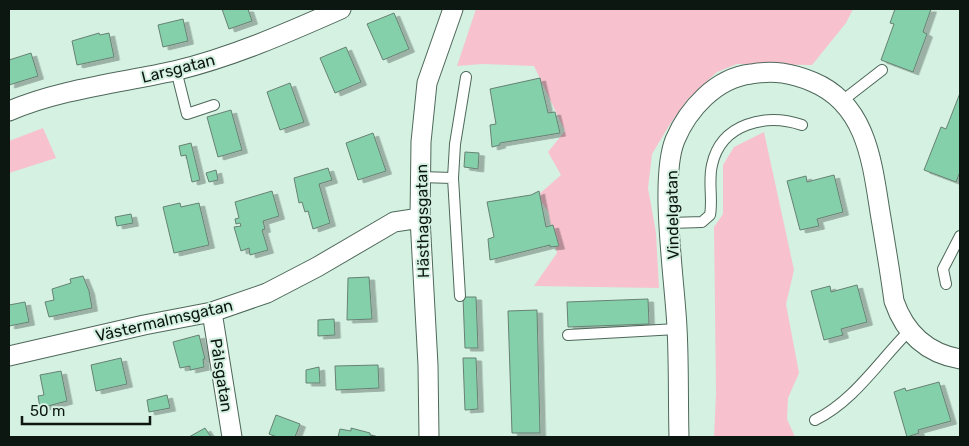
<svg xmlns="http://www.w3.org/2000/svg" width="969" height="446" font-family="Rubik,sans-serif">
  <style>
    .green { fill: #f7c2ce }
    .building { fill: #84d0aa; stroke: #678173; filter: url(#shadow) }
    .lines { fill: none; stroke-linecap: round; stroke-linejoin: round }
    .service-casing { stroke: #4e685a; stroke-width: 12 }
    .minor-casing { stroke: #4e685a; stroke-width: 21 }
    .service { stroke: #fff; stroke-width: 10 }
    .minor { stroke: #fff; stroke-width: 19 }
    .labels { text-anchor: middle; stroke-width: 4; stroke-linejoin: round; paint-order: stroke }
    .street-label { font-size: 16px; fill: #0d1712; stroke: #d4f1e1 }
  </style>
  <defs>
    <filter id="shadow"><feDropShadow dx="5.5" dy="3" stdDeviation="0" flood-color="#0004"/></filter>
  </defs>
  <rect width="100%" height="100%" fill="#d4f1e1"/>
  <path class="green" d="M476 9H853L846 23 812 65 737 64 717 72 688 99 670 124 652 154 648 188 656 233 659 288 534 286 557 253 548 211 537 196 561 175 548 152 565 131 534 66 482 64 457 66Z
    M43 128 56 158 9 173V141Z
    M764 132 794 270 786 304 799 373 788 398 787 419 795 437H714L716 393 714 227 723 214V165L734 147Z"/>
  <path class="building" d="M222 9H248L252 21 229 29Z
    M895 9H931L923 32 927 34 913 72 881 60 894 24 890 23Z
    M394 13 409 49 383 60 367 24Z
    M183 19 188 41 163 47 158 25Z
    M99 33 100 35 109 33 114 57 77 65 72 41Z
    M346 47 361 82 335 93 320 58Z
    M31 53 38 76 9 85V60Z
    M540 78 548 113 555 112 560 133 500 143V145L492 147 490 125 496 124 490 89Z
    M290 83 304 122 280 130 267 92Z
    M960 93V172L956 182 924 170 941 127 946 129Z
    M231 110 242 150 218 157 207 117Z
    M373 133 386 171 358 180 346 143Z
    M191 143 200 180 192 182 186 155 181 156 179 146Z
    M465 152 479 153 478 169 464 167Z
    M328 168 332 180 319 184 330 223 313 229 308 211 305 212 302 202 299 203 294 178Z
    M216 170 218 180 209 182 206 173Z
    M834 175 843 212 817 219 819 226 800 230 787 181 806 176 807 182Z
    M272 191 279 216 263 221 265 229 262 230 268 250 250 255 249 248 241 251 234 227 241 226 240 223 236 224 235 219 239 218 235 202Z
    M539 191 546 227 553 225 559 246 550 247V245L490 260 488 239 494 237 487 202 531 195Z
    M180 203 181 207 199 203 209 245 174 253 163 207Z
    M131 214 133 223 117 226 115 217Z
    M83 276 89 291 92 308 49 317 45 302 54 300 52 289 71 283 70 279Z
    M369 277 372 319 347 320 348 278Z
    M857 285 867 322 841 329 843 335 824 340 811 291 830 286 831 292Z
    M463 297H476L478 348H465Z
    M648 299 649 324 568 327 567 302Z
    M25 302 29 322 9 326V305Z
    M537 310 540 433H512L508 311Z
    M334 319 335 335 318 336V320Z
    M199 335 205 359H203L204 367 190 370V366L180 368 173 342Z
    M121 358 127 384 96 391 91 365Z
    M463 358H476L478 409 465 410Z
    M378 365 379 388 336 390 335 366Z
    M319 367 320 383H306V370Z
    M61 371 67 401 40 408 38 396 44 395 40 375Z
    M939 382 951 421 918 430 919 433 907 437 894 392 905 388 906 391Z
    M167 395 170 408 149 412 147 400Z
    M276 415 300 424 295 437H277L269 434Z
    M205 428 211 437H189Z
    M351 428 370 433V435L379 437H338L340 429 351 431Z"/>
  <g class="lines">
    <g class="service-casing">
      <path id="service" d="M176 70 187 114 214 105
        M842 101 882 70
        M420 177 453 178 460 296
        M453 178 455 144 466 77
        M670 223 702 222 710 215C713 199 708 181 712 165 721 123 766 113 802 125
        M946 284 943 269 960 236
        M568 335 677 329
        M815 420C854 401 879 361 909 331"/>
    </g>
    <g class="minor-casing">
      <path id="minor" d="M9 111C61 89 119 83 174 71 232 57 287 33 341 9
        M212 312 232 437
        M9 356 144 325 212 312 267 293 317 267 394 222 420 218
        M429 437 428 365 420 218 421 142 427 83 453 9
        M679 437C678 401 679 364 677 328 675 282 659 180 675 140 688 109 716 78 751 74 774 70 792 73 813 82 866 104 872 161 880 212 885 242 890 271 894 301 905 333 926 353 960 359"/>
    </g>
    <use href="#service" class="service"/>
    <use href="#minor" class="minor"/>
  </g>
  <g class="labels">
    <g class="street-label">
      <text transform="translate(178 68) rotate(-14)" y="6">Larsgatan</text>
      <text transform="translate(672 215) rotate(-91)" y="6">Vindelgatan</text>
      <text transform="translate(422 221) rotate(-91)" y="6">Hästhagsgatan</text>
      <text transform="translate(164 320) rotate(-13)" y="6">Västermalmsgatan</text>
      <text transform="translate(222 375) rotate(81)" y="6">Pålsgatan</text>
    </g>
  </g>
  <rect width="969" height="446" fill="none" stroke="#0d1712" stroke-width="20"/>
  <path d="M22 416v8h128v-8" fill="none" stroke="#0d1712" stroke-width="2.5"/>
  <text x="30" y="416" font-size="15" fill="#0d1712" stroke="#d4f1e1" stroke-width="4" paint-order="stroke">50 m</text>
</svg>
